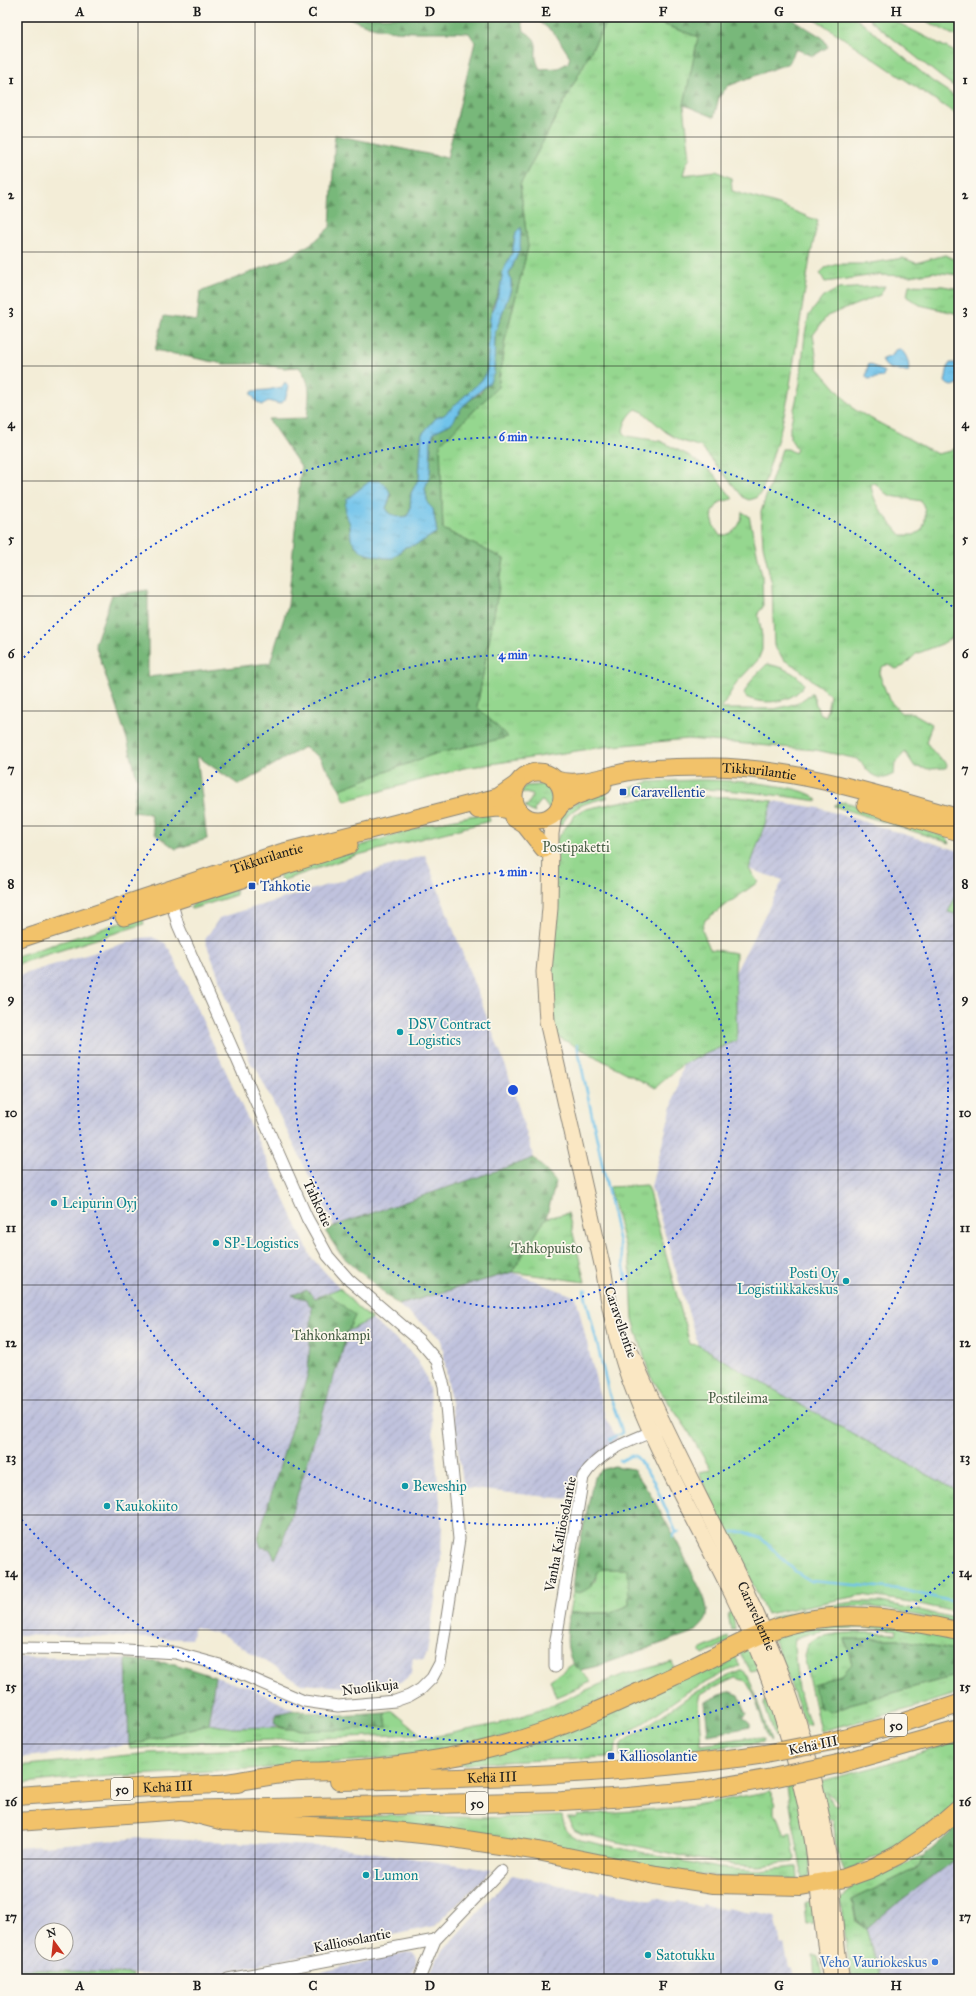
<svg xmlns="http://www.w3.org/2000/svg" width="976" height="1996" font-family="'IM FELL Great Primer',serif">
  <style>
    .industrial { fill: url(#industrial-furrows); fill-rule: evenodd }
    .grass { fill: url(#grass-tufts); stroke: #587a56; fill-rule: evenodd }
    .forest { fill: url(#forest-firs); stroke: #4a6a4b; fill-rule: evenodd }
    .water { fill: url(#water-ripples); stroke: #467084 }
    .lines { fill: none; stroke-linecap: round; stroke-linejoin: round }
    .stream { stroke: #6fc3eb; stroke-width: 2.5 }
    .minor-casing { stroke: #88847a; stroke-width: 13 }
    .secondary-casing { stroke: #88847a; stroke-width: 17 }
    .primary-casing { stroke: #88847a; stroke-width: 19 }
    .trunk-casing { stroke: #88847a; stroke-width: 20 }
    .minor { stroke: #fff; stroke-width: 11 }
    .secondary { stroke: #fae7c3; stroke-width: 15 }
    .primary { stroke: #f2c26a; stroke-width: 17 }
    .trunk { stroke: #f2c26a; stroke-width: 18 }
    .trunk-bridge-casing { stroke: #88847a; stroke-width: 20; stroke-linecap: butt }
    .trunk-bridge { stroke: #f2c26a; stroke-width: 18 }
    .grid { fill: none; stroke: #1c1c1c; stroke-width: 1; stroke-opacity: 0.55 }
    .ring { fill: none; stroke: #1d4ed8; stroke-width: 2; stroke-dasharray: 2 4 }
    .transit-dot { fill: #1a4fb4; stroke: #fbf7ec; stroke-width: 1.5 }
    .culture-dot { fill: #0f9aa8; stroke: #fbf7ec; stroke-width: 1.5 }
    .shop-dot { fill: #3f7fe0; stroke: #fbf7ec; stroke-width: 1.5 }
    .labels { text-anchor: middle; stroke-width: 3.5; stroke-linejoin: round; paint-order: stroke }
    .shield { fill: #fbf7ec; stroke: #5f5e5a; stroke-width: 1 }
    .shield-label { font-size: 13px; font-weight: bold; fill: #1c1c1c }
    .street-label { font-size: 14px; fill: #1c1c1c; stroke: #fbf7ec }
    .transit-label { font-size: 14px; fill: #164399; stroke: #fbf7ec; text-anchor: start }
    .park-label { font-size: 14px; fill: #465d44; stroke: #fbf7ec }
    .culture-label { font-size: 14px; fill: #0d838f; stroke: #fbf7ec; text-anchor: start }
    .shop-label { font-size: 14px; fill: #366cbe; stroke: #fbf7ec; text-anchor: end }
    .centre { fill: #1d4ed8; stroke: #fbf7ec; stroke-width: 2 }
    .ring-label { font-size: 12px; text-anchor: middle; font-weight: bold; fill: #1d4ed8; stroke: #fbf7ec; stroke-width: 3.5; stroke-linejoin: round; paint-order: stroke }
    .neatline { fill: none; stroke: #1c1c1c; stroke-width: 1.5 }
    .grid-label { font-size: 13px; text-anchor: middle; font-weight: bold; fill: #1c1c1c }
  </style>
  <defs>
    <pattern id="industrial-furrows" width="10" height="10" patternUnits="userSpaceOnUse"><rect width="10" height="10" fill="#c0c2dd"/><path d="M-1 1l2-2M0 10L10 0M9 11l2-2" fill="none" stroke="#a4a6bd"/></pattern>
    <pattern id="grass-tufts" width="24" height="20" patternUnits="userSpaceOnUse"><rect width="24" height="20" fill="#95d78f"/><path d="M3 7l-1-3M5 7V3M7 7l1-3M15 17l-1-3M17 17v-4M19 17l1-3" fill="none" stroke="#80b87b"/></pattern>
    <pattern id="forest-firs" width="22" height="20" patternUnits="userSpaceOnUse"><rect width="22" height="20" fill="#78b87a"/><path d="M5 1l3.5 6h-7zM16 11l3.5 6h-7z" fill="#629563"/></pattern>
    <pattern id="water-ripples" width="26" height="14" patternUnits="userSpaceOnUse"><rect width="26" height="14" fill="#6fc3eb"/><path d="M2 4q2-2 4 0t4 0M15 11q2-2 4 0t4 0" fill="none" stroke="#60a7c9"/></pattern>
  </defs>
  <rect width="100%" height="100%" fill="#fbf7ec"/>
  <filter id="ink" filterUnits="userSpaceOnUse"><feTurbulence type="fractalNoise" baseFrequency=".025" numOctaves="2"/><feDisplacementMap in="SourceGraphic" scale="8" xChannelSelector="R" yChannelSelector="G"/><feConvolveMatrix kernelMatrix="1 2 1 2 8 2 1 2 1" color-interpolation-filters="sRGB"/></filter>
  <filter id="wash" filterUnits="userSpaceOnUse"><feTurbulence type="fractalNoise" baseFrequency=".012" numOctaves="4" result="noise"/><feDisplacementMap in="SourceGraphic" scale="16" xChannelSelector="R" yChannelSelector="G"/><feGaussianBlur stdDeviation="0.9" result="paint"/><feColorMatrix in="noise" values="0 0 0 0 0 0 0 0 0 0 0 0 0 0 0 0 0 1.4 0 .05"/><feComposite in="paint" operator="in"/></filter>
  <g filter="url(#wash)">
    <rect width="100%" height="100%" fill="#f3edd7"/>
    <path class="industrial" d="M773 801 819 808 959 851V1490L952 1488 795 1402 698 1345 651 1187 683 1064 737 1040 735 973 783 880 749 869Z
      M425 855 507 1070 534 1158 334 1226 256 1068 251 1064 205 940 219 918Z
      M152 937 165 943 171 952 311 1257 358 1308 414 1355 426 1376 429 1389 442 1523 441 1559 427 1653 424 1660 413 1658 411 1674 403 1681 391 1685 361 1688 301 1684 223 1635 195 1627 191 1639 17 1635V976L142 938Z
      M512 1272 576 1297 605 1418 619 1441 582 1471 567 1499 464 1488 441 1338 398 1305Z
      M17 1657 126 1659 129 1745 17 1758Z
      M215 1677 249 1687 294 1710 274 1719 277 1727 233 1728 208 1724Z
      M141 1838 336 1847 492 1870 434 1926 208 1976 17 1969V1848ZM42 1930H66V1954H42Z
      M959 1856V1979H881L866 1929 891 1908Z
      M512 1875 601 1894V1891L653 1900 654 1898 677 1903 678 1901 702 1907V1904L726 1910 727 1908 750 1913 751 1911 775 1916 781 1945 784 1944 789 1968H792L794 1979H427L437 1958Z
      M407 1952 414 1953 416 1957V1965L409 1979H291Z"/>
    <path class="grass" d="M609 17H643L699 37 684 105 690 158 686 164 683 175 716 171 731 178 732 191 779 205 818 221 810 258 788 398 781 428 762 491 756 498 749 500 744 498 701 447 679 440 666 432 643 412 636 409C628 416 625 421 623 431L626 436 660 441 688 455 713 473 733 499 720 502 712 512 713 525 720 536C734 535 742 525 742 512L749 516 762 575 763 607 758 613 762 636V650L758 660 736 683 721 709H775L798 703 812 693 819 713 826 716 830 695 798 668 784 660 774 646 772 585 763 545 761 512 782 449H788L795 453 797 449 790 438V427L800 383 805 334 809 315 823 297 838 289 885 286 880 295 827 316 813 335 818 368 855 410 937 454 951 451 959 446V633L942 644 916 654 904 666 896 669 888 665 883 666 879 673 889 700 901 713H913L932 724 926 742 935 754 947 764 946 768 930 769 915 767 905 752 895 763 894 774 885 778H879L871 774 858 759 816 750 688 739 603 747 464 768 345 801 340 789 431 755 507 737 477 707 504 559 443 529 440 444 498 387 505 340 528 247 520 185ZM875 483 885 493 891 496 921 501C927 511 926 520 922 530L914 535H901C888 519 873 506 871 484Z
      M812 17H853L861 22 932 81 959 99V116Z
      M869 17H887L959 54V90L941 77 871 21Z
      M918 17H959V38Z
      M945 255 959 262V275L934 272 911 276 875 275 825 282 820 273 825 268 838 264H865L903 258 916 263Z
      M909 285 943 286 959 289V314L920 305 907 297Z
      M767 664C779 666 798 673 804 684 795 703 763 706 746 697L744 693 752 679Z
      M699 780C720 780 809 783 818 801 755 792 692 783 629 795L628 789 648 782Z
      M542 782 549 783 551 786 549 790 554 802 549 809 543 801H541L534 810 535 813 527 809 525 806 528 805 533 795 521 792 525 786 540 785Z
      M606 793 607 798C586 802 573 806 561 825L557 824C566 801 585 800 606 793Z
      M680 796 736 797 773 801 749 869 758 882 705 920 702 930 710 949 736 953 735 973 737 1040 683 1064 655 1088 556 1036 551 1004 550 965 556 840 576 814 586 809 619 802Z
      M845 802 887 814 947 838 950 843 834 806 838 803Z
      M485 813H488L490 821 354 856 281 881 278 872 426 825Z
      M236 889V895L192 909 190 908 195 902Z
      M959 890V915L948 912Z
      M142 916 144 924 17 964V956Z
      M647 1185 690 1344 698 1345 795 1402 952 1488 959 1490V1613L911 1602 862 1595 767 1614 748 1575 750 1574C745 1563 738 1554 732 1544 719 1521 708 1497 699 1472L711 1470 687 1429 650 1376 633 1319 630 1265 609 1187Z
      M568 1213 585 1282 512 1272 398 1305 546 1218Z
      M340 1288 358 1308 372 1319 348 1331 337 1370 315 1298Z
      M601 1569H629V1605L609 1613H569L573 1591 579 1593 595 1581 597 1573Z
      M853 1602H881L959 1619V1625C933 1620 907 1612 880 1608 845 1603 811 1612 777 1619L770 1618 803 1610Z
      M733 1612 735 1629 731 1630 728 1613Z
      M864 1621 959 1638V1651L898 1639H845L852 1664 843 1674 831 1712 850 1704 959 1675V1693L909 1709 820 1731 804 1656 807 1644C824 1629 874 1633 896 1634L897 1630C864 1627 826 1625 795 1639L794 1645 798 1690 810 1724 806 1725 773 1638 787 1632Z
      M728 1637 730 1641 703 1655 700 1650Z
      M748 1648 758 1669 751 1671 738 1650Z
      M732 1653 740 1665 687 1692 620 1739 616 1745 615 1754 608 1755 607 1757 481 1763 424 1768 455 1760Z
      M672 1662 674 1667 657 1677 520 1734 413 1756 268 1768 61 1779 17 1784V1766L149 1753 366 1744 437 1736 497 1724 537 1711 622 1675Z
      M573 1664 580 1670 591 1682 556 1697 550 1680Z
      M742 1670 748 1675 771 1741 768 1739 754 1695 746 1681 735 1678 700 1694 698 1703 701 1744 752 1737 763 1739 764 1742 662 1754 620 1756 621 1746 624 1742 692 1694Z
      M769 1699 782 1735 775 1737 763 1701Z
      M393 1711 420 1734 200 1743 130 1749 129 1745 208 1724 233 1728 277 1727 286 1729 310 1730 387 1727 385 1713Z
      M959 1741V1803L920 1834 845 1872 837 1853 833 1819 828 1820 818 1782 875 1767ZM826 1791 838 1803 837 1806 832 1804Z
      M797 1785 811 1868 809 1878 803 1879 787 1787Z
      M770 1791 776 1805 774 1807V1814L779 1819 785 1836 791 1832 795 1859 793 1862 759 1866 733 1865 696 1859 582 1834 574 1830 567 1818H575L577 1815 673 1808 714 1802Z
      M419 1815 478 1818 562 1816C564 1829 568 1835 580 1840L718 1868 760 1871 793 1867H797L798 1879 749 1881 283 1818Z
      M923 1857 919 1867 852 1900 856 1922 866 1929 881 1979H851L840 1898C848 1894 851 1888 858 1883Z
      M812 1900 814 1924 807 1925 805 1903Z
      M813 1956H818L823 1979H815Z
      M17 1969 134 1974V1979H17Z"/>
    <path class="forest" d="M347 17H521L524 31C546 44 529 50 540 69L558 68 568 63 570 57 556 35 534 17H609L520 185 528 247 505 340 498 387 440 444 443 529 504 559 477 707 508 737 431 755 340 789 319 757 304 747 239 785 197 756 207 839 176 849 155 834 150 814 133 812 137 779 127 739 95 644 112 595 148 590V677L270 663 288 605 301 467 268 419 307 418C309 396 313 385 299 367L284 368 256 364H224L155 350 164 316 197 321 200 292 288 258 315 241 330 227 335 135 447 158 475 42 469 33C438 30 407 35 376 28 366 26 356 21 347 17ZM516 232 520 249 509 274 511 280V289L495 333 494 373 481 392 461 407 452 423 434 432 431 441 430 473 425 489 428 504 433 509 437 532 418 544 405 547 400 553 351 539 347 499 370 481 391 496 386 508 390 515 402 517 407 516 410 510 411 493 419 478 422 434 436 418 444 415 483 379 487 370 492 307 500 289 503 271 512 253Z
      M643 17H789L823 38 828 47 813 56 796 49 789 63 728 86 719 97 714 117 684 105 698 37Z
      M534 1158 556 1182 546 1218 512 1272 398 1305 341 1255 326 1232 334 1226Z
      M307 1290 315 1298 330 1295 355 1316 348 1331 282 1544 275 1559 270 1549 261 1547 258 1538 308 1373 312 1308 305 1299 292 1295Z
      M614 1466 633 1469 650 1493 678 1544 704 1597C709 1615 710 1618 696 1631L598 1666 580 1670C562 1656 568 1633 569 1613H609L629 1605 628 1569H601C591 1579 596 1587 579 1593L573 1591 576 1562 594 1477 601 1470Z
      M845 1639H898L955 1650 959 1651V1675L850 1704 831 1712 818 1707 814 1684 843 1674 852 1664Z
      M126 1659 175 1664 215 1677 208 1724 129 1745Z
      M729 1691 739 1695 747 1714 743 1718 750 1724V1727L708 1735 705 1702Z
      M294 1710 340 1716 385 1713 387 1727C368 1728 285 1736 274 1723L277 1714Z
      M959 1825V1856L891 1908 866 1929 857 1922 852 1900 919 1867 923 1857Z"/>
    <path class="water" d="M521 227 520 249 509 274 511 280V289L495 333 494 373 490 382 462 407 452 423 434 432 431 441 430 473 425 489 428 504 433 509 437 532 418 544 405 547 393 558H384L364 553 356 546 351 539 350 524 346 515 345 506 347 499 370 481H380C392 491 392 494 386 508L390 514 402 517 407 516 410 510 411 493 419 478 422 434 436 418 444 415 483 379 487 370 490 317 500 289 503 271 512 253 516 232Z
      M900 349C906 353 911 365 908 372 898 368 886 373 882 359L892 356 895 350Z
      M950 363H955L959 369V383C953 387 950 387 945 382L948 366Z
      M870 364 884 372 883 377 868 379 866 377 868 365Z
      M285 382 289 387 285 400 279 404 268 401 262 405 257 402 251 394 253 391 267 390 282 387Z"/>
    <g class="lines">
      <path class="stream" d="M577 1045 627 1281
        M586 1290H584L609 1393 621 1428 622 1433 610 1439 611 1441
        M620 1460 621 1461 630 1456H636L654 1482 676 1532H679
        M732 1532H745L762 1539 795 1571 811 1581 899 1589 959 1603
        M673 1537 676 1532"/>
    </g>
  </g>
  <g filter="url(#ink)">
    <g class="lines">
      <g class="minor-casing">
        <path id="minor" d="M17 1648 110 1649 176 1653 220 1665 304 1701 338 1706 395 1701 409 1696 421 1689 432 1678 440 1663 459 1539 444 1386 437 1361 419 1340 349 1280 328 1256 307 1218 178 925 170 897
          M555 1667V1646L583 1477C599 1451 631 1440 659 1429
          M228 1979 435 1940 501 1871
          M419 1979 435 1940"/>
      </g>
      <g class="secondary-casing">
        <g id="secondary">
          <path d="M554 814 551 834 550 908 544 972 547 1021 604 1273C610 1312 619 1353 633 1389 669 1483 725 1568 762 1661 785 1718 801 1777 812 1838 819 1885 821 1932 831 1979"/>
          <path id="s1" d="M629 1348C678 1466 747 1576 790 1697 811 1756 824 1820 832 1882 835 1914 835 1947 842 1979"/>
        </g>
      </g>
      <g class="primary-casing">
        <g id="primary">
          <circle cx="538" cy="796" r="24"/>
          <path id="s2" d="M556 780C580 787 607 775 632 771 659 767 687 767 714 767 797 768 880 795 959 818"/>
          <path d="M866 804 959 832"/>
          <path d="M560 805 575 796 603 786"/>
          <path d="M478 810 498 808 520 812"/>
          <path d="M514 818 525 825 544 849"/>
          <path d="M124 917 349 845"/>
          <path id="s3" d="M17 940 280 853 498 797 517 784"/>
        </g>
      </g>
      <g class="trunk-casing">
        <g id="trunk">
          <path d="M832 1741 895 1725 959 1704"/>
          <path d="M838 1764 959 1730"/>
          <path id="s4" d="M339 1781C482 1778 624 1775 765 1754"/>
          <path d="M227 1783C248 1780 269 1775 291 1773 304 1771 317 1772 329 1771 387 1768 444 1761 499 1746 566 1728 629 1697 691 1668 733 1648 767 1626 815 1619 864 1611 911 1622 959 1631"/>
          <path id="s5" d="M17 1796 133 1788 238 1783"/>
          <path d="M181 1810 224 1821 384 1830 440 1836 533 1850 656 1875 714 1884 801 1886 845 1878 870 1869 898 1855 936 1829 959 1809"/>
          <path d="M17 1822 181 1810 562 1801 628 1797 703 1790 772 1778"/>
        </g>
      </g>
      <use href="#minor" class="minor"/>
      <use href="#secondary" class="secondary"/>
      <use href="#primary" class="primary"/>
      <use href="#trunk" class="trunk"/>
      <g class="trunk-bridge-casing">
        <path id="trunk-bridge" d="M765 1754 832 1741
          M772 1778 838 1764"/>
      </g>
      <use href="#trunk-bridge" class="trunk-bridge"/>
    </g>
  </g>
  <path class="grid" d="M138 17V1979M255 17V1979M372 17V1979M488 17V1979M604 17V1979M721 17V1979M838 17V1979M17 137H959M17 252H959M17 366H959M17 481H959M17 596H959M17 711H959M17 826H959M17 941H959M17 1055H959M17 1170H959M17 1285H959M17 1400H959M17 1515H959M17 1630H959M17 1744H959M17 1859H959"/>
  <g class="ring">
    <circle cx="513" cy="1090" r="218"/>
    <circle cx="513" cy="1090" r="435"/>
    <path d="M958 1568A653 653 0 0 1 20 1518M20 662A653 653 0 0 1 958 612"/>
  </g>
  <g class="transit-dot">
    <rect x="619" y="788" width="8" height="8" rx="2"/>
    <rect x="248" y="882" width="8" height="8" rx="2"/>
    <rect x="607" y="1752" width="8" height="8" rx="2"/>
  </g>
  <g class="culture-dot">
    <circle cx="400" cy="1032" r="4"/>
    <circle cx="54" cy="1203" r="4"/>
    <circle cx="216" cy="1243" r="4"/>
    <circle cx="846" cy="1281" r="4"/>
    <circle cx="405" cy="1486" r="4"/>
    <circle cx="107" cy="1506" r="4"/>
    <circle cx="366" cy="1875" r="4"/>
    <circle cx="648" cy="1955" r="4"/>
  </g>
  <circle class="shop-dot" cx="935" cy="1962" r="4"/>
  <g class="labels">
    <g class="shield">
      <rect x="885" y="1714" width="22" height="22" rx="3"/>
      <rect x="111" y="1778" width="22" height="22" rx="3"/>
      <rect x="466" y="1792" width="22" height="22" rx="3"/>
    </g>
    <g class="shield-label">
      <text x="896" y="1730">50</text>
      <text x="122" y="1794">50</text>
      <text x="477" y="1808">50</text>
    </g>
    <g class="street-label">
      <text dy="5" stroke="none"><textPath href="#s2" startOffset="205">Tikkurilantie</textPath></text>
      <text dy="5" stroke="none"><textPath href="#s3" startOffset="263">Tikkurilantie</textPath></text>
      <text transform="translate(318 1203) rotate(65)" y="5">Tahkotie</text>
      <text transform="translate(621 1322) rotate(71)" y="5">Caravellentie</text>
      <text transform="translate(560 1534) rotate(-79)" y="5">Vanha Kalliosolantie</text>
      <text dy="5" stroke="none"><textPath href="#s1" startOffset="297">Caravellentie</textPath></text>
      <text transform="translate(370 1687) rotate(-7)" y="5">Nuolikuja</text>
      <text transform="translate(813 1745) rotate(-12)" y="5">Kehä III</text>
      <text dy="5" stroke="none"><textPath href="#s4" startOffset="153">Kehä III</textPath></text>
      <text dy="5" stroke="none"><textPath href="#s5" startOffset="151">Kehä III</textPath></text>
      <text transform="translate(352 1940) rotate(-11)" y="5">Kalliosolantie</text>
    </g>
    <g class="transit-label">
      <text x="631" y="797">Caravellentie</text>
      <text x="260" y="891">Tahkotie</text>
      <text x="619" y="1761">Kalliosolantie</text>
    </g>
    <g class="park-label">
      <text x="576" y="852">Postipaketti</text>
      <text x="547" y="1253">Tahkopuisto</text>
      <text x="331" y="1340">Tahkonkampi</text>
      <text x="738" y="1403">Postileima</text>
    </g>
    <g class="culture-label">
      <text x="408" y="1029">DSV Contract<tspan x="408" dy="16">Logistics</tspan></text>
      <text x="62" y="1208">Leipurin Oyj</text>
      <text x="224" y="1248">SP-Logistics</text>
      <text x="838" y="1278" text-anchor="end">Posti Oy<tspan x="838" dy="16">Logistiikkakeskus</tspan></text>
      <text x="413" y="1491">Beweship</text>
      <text x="115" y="1511">Kaukokiito</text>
      <text x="374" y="1880">Lumon</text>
      <text x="656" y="1960">Satotukku</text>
    </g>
    <g class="shop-label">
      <text x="927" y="1967">Veho Vauriokeskus</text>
    </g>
  </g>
  <circle cx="513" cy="1090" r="6" class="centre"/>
  <g class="ring-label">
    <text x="513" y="441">6 min</text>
    <text x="513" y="659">4 min</text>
    <text x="513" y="876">2 min</text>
  </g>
  <rect width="976" height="1996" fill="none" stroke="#fbf7ec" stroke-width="44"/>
  <g transform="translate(54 1942) rotate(345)"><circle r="19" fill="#fbf7ec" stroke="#a29f99"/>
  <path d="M0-3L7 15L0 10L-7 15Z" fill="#c8321e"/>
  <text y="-6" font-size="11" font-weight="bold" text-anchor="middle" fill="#1c1c1c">N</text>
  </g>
  <rect x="22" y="22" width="932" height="1952" class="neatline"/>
  <g class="grid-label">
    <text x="80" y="16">A</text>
    <text x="197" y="16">B</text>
    <text x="313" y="16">C</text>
    <text x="430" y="16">D</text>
    <text x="546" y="16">E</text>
    <text x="663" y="16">F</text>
    <text x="779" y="16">G</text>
    <text x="896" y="16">H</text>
    <text x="11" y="84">1</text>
    <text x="965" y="84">1</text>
    <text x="11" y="199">2</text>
    <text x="965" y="199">2</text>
    <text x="11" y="314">3</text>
    <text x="965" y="314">3</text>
    <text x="11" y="428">4</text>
    <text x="965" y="428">4</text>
    <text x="11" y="543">5</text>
    <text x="965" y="543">5</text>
    <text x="11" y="658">6</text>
    <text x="965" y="658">6</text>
    <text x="11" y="773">7</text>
    <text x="965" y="773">7</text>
    <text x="11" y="888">8</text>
    <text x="965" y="888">8</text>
    <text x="11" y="1003">9</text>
    <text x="965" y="1003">9</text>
    <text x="11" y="1117">10</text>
    <text x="965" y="1117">10</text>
    <text x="11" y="1232">11</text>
    <text x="965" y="1232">11</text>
    <text x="11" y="1347">12</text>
    <text x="965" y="1347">12</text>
    <text x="11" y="1462">13</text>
    <text x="965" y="1462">13</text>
    <text x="11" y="1577">14</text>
    <text x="965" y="1577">14</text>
    <text x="11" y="1691">15</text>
    <text x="965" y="1691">15</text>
    <text x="11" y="1806">16</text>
    <text x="965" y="1806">16</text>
    <text x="11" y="1921">17</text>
    <text x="965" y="1921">17</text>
    <text x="80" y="1990">A</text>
    <text x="197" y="1990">B</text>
    <text x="313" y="1990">C</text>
    <text x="430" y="1990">D</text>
    <text x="546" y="1990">E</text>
    <text x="663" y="1990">F</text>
    <text x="779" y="1990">G</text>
    <text x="896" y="1990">H</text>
  </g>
</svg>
